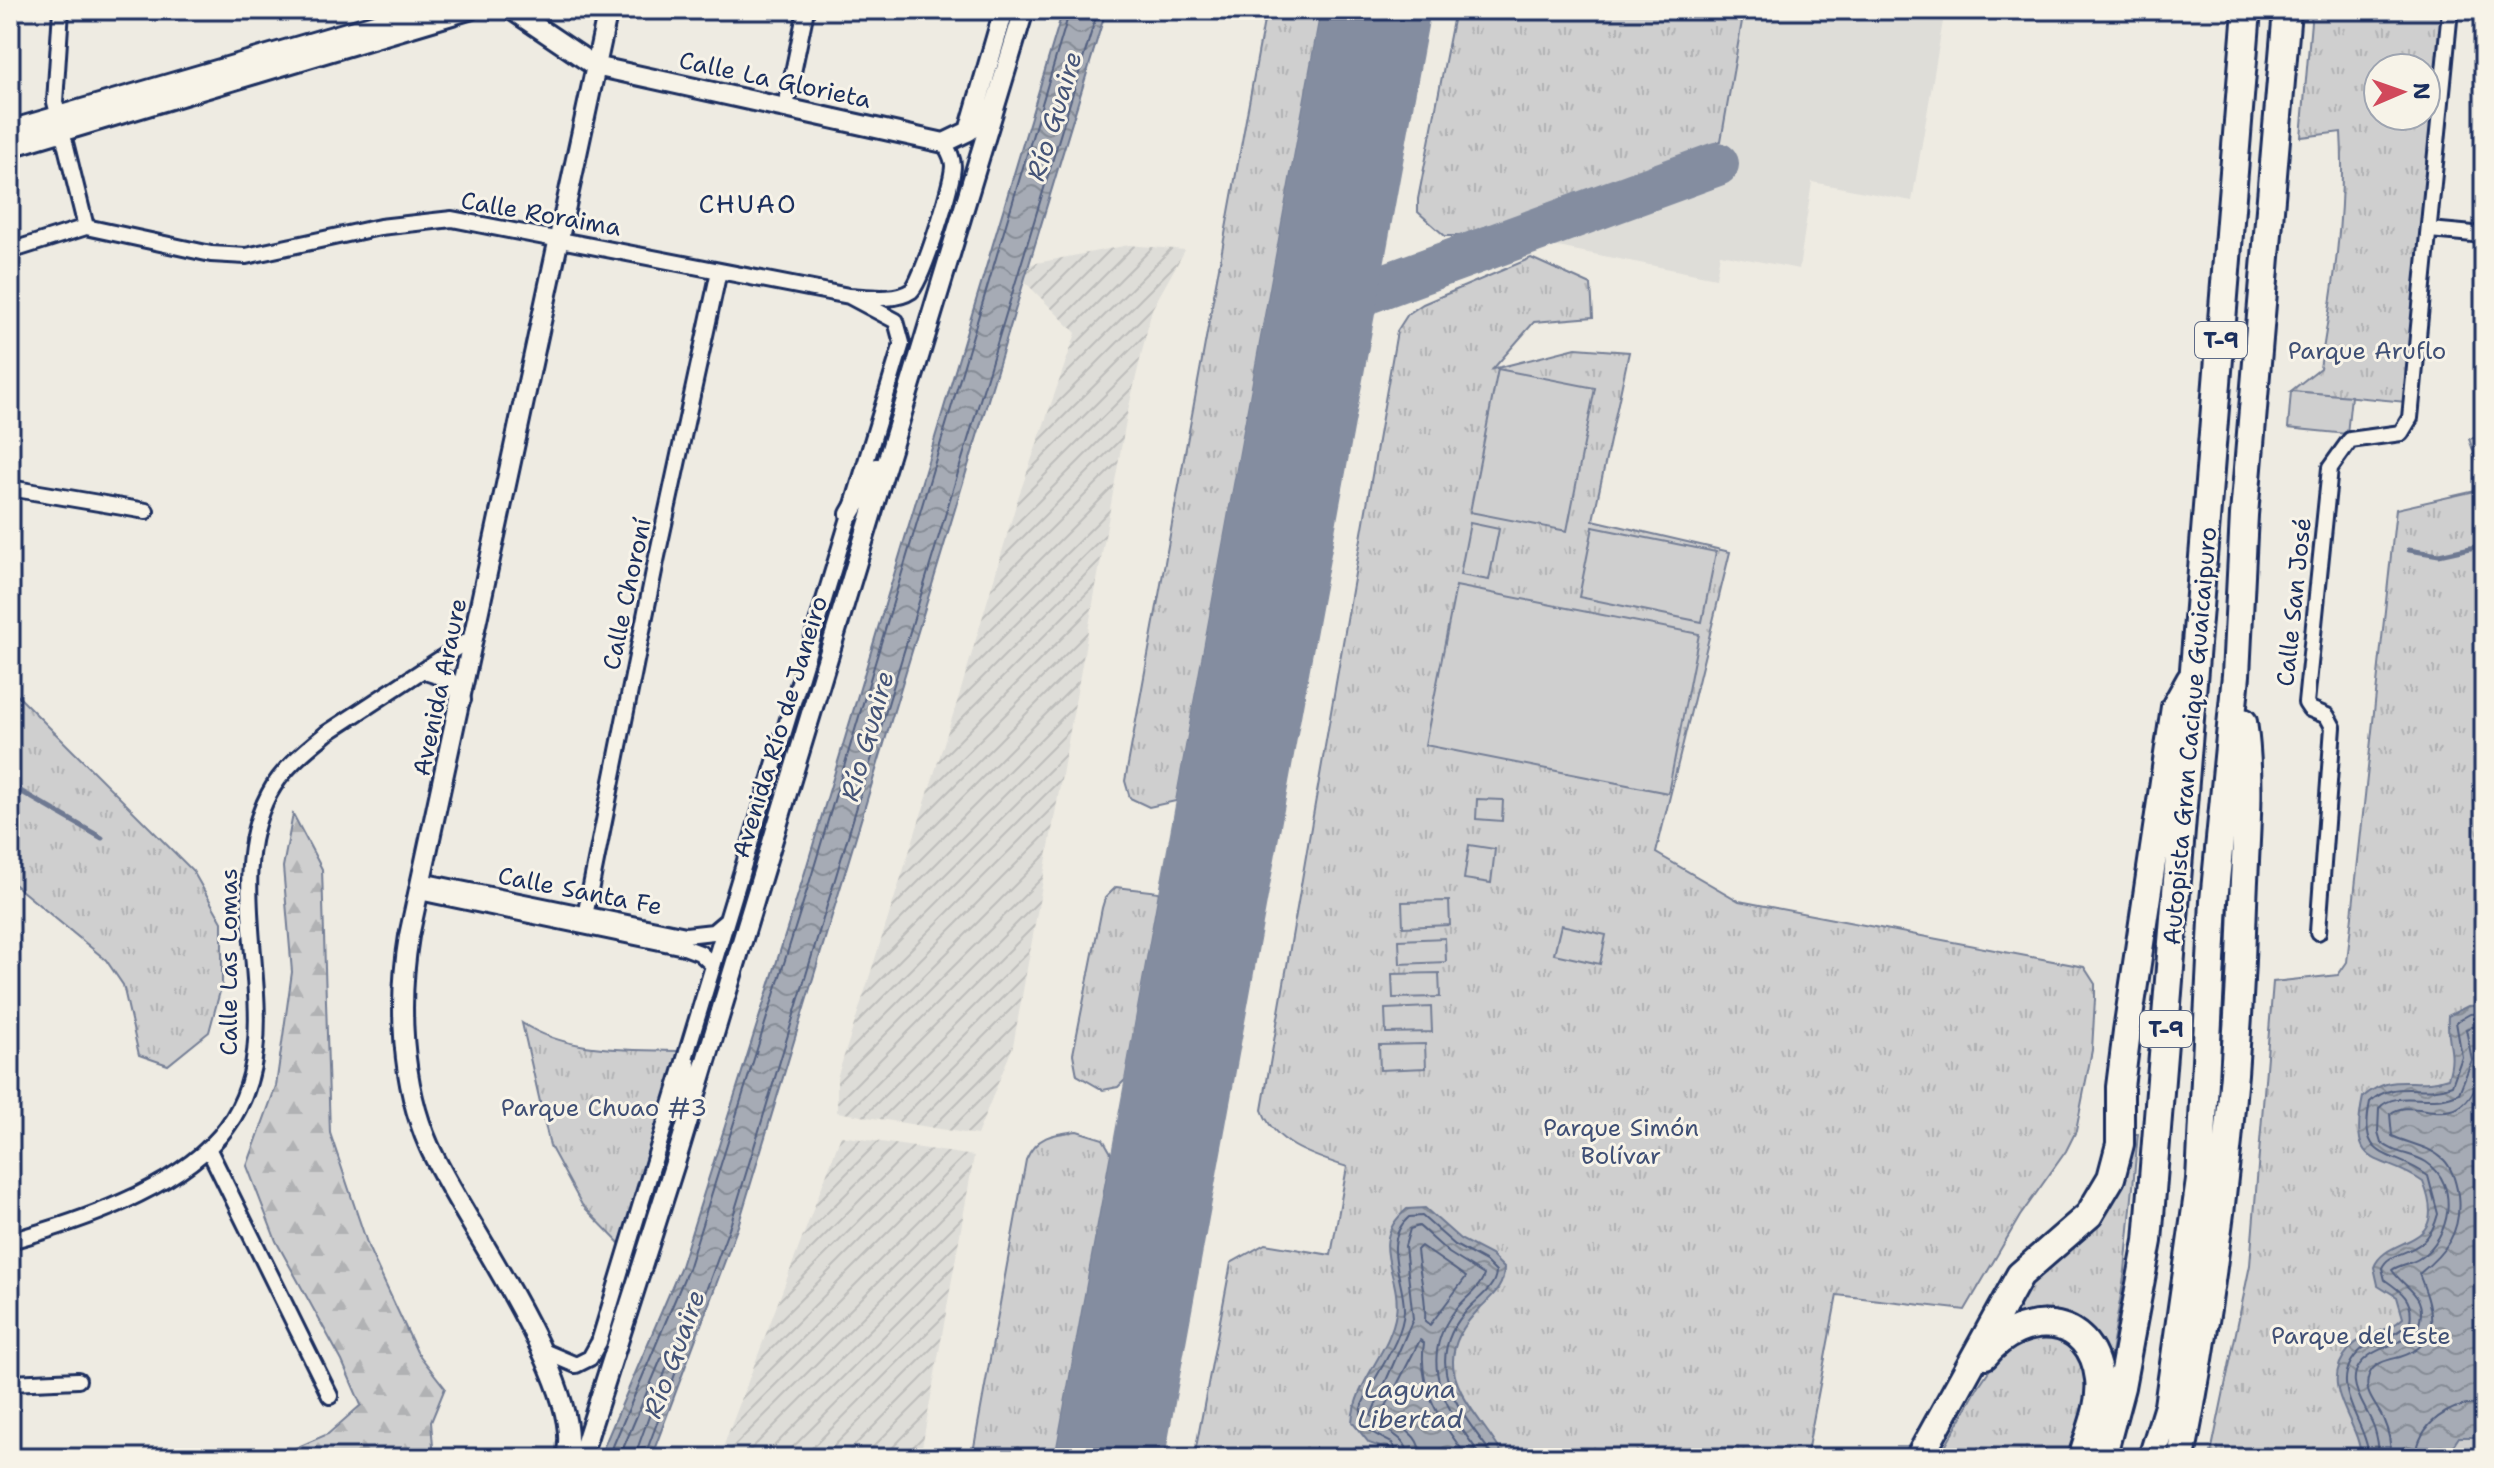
<svg xmlns="http://www.w3.org/2000/svg" width="2494" height="1468" font-family="'Shantell Sans',sans-serif">
  <style>
    .built { fill: #deddd8 }
    .industrial { fill: url(#industrial-furrows) }
    .grass { fill: url(#grass-tufts); stroke: #757f96; stroke-width: 2; fill-rule: evenodd }
    .forest { fill: url(#forest-firs); stroke: #757f96; stroke-width: 2 }
    .pitch { fill: #cfcfcf; stroke: #757f96; stroke-width: 2 }
    .water { fill: url(#water-waves); stroke: #6e7992; stroke-width: 2 }
    .lines { fill: none; stroke-linecap: round; stroke-linejoin: round }
    .shore { stroke: #536181; stroke-width: 2 }
    .stream { stroke: #6e7992; stroke-width: 5 }
    .taxiway { stroke: #848da0; stroke-width: 44 }
    .runway { stroke: #848da0; stroke-width: 108 }
    .minor-casing { stroke: #1b2f5e; stroke-width: 20 }
    .tertiary-casing { stroke: #1b2f5e; stroke-width: 24 }
    .motorway-casing { stroke: #1b2f5e; stroke-width: 32 }
    .minor { stroke: #f7f3e8; stroke-width: 14 }
    .tertiary { stroke: #f7f3e8; stroke-width: 18 }
    .motorway { stroke: #f7f3e8; stroke-width: 26 }
    .labels { text-anchor: middle; stroke-width: 6; stroke-linejoin: round; paint-order: stroke }
    .shield { fill: #f7f3e8; stroke: #5d6a87; stroke-width: 2 }
    .shield-label { font-size: 22px; font-weight: bold; fill: #1b2f5e }
    .street-label { font-size: 24px; fill: #1b2f5e; stroke: #f7f3e8 }
    .park-label { font-size: 24px; fill: #3f4f75; stroke: #f7f3e8 }
    .water-label { font-size: 26px; font-style: italic; fill: #455478; stroke: #f7f3e8 }
    .neighbourhood-label { font-size: 26px; letter-spacing: 2px; fill: #1b2f5e; stroke: #f7f3e8 }
  </style>
  <defs>
    <pattern id="industrial-furrows" width="10" height="10" patternUnits="userSpaceOnUse" patternTransform="scale(2)"><rect width="10" height="10" fill="#deddd8"/><path d="M-1 1l2-2M0 10L10 0M9 11l2-2" fill="none" stroke="#bebebc"/></pattern>
    <pattern id="grass-tufts" width="24" height="20" patternUnits="userSpaceOnUse" patternTransform="scale(2)"><rect width="24" height="20" fill="#cfcfcf"/><path d="M3 7l-1-3M5 7V3M7 7l1-3M15 17l-1-3M17 17v-4M19 17l1-3" fill="none" stroke="#b1b2b4"/></pattern>
    <pattern id="forest-firs" width="22" height="20" patternUnits="userSpaceOnUse" patternTransform="scale(2)"><rect width="22" height="20" fill="#cfcfcf"/><path d="M5 1l3.5 6h-7zM16 11l3.5 6h-7z" fill="#b1b2b4"/></pattern>
    <pattern id="water-waves" width="16" height="10" patternUnits="userSpaceOnUse" patternTransform="scale(2)"><rect width="16" height="10" fill="#a6abb5"/><path d="M0 5q4-4 8 0t8 0" fill="none" stroke="#868c96"/></pattern>
  </defs>
  <rect width="100%" height="100%" fill="#eeebe2"/>
  <filter id="ink" filterUnits="userSpaceOnUse"><feTurbulence type="fractalNoise" baseFrequency=".0125" numOctaves="2"/><feDisplacementMap in="SourceGraphic" scale="16" xChannelSelector="R" yChannelSelector="G"/><feConvolveMatrix kernelMatrix="1 2 1 2 8 2 1 2 1" color-interpolation-filters="sRGB"/></filter>
  <g filter="url(#ink)">
    <path class="built" d="M1744 10H1945L1912 201 1812 182 1799 269 1720 254 1716 278 1517 239 1717 164Z"/>
    <path class="industrial" d="M1129 245 1185 250 1152 309 1127 415 1013 1046 977 1135 837 1112V1078L960 693 1018 498 1076 333 1011 268Z
      M841 1136 974 1156 920 1458H719Z"/>
    <path class="grass" d="M1266 10H1321L1176 801 1149 807 1130 798 1125 781Z
      M1455 10H1744L1721 141 1484 229 1463 236H1445L1418 212V199Z
      M2312 10H2444L2406 402 2291 391 2320 368C2333 290 2346 211 2341 132L2301 137ZM2378 68H2426V116H2378Z
      M1531 258 1591 285 1593 317 1534 322 1493 369 1576 348 1629 352 1593 520 1730 552 1656 853 1739 901 2084 967 2095 984V999L2092 1050 2076 1131 2066 1151 2020 1216 1965 1310 1837 1295 1806 1458H1194L1231 1263 1265 1244 1331 1255 1347 1167C1314 1156 1275 1145 1262 1110L1397 331 1408 314 1423 304Z
      M2484 436V480L2469 439Z
      M2484 489V1458H2210L2250 1265 2273 982 2338 975 2347 962 2396 509Z
      M10 688 193 871 222 922V984L209 1032 168 1065 139 1055 123 985 106 960 10 881Z
      M1116 887 1159 892 1125 1080 1118 1087 1103 1090 1077 1075 1073 1054 1102 908 1105 898Z
      M522 1023C570 1054 629 1049 684 1051L624 1248 582 1205 550 1146Z
      M1077 1131 1103 1139 1111 1153 1055 1458H972L1026 1160C1036 1136 1053 1134 1077 1131Z
      M2132 1134H2138L2125 1271 2109 1366 2098 1344 2000 1329Z
      M2037 1333 2068 1342 2094 1379 2076 1458H1939L1978 1387 2000 1354Z"/>
    <path class="forest" d="M293 814 322 869 330 1133 369 1249 417 1352 445 1388 431 1422 434 1458H301L291 1450 328 1434 361 1405 342 1361 276 1241 247 1166 276 1086 292 972 283 867Z"/>
    <path class="pitch" d="M1498 369 1595 388 1567 531 1470 512Z
      M2291 391 2351 396 2347 434 2288 428Z
      M1470 523 1499 529 1489 580 1460 575Z
      M1593 527 1716 552 1702 622 1579 597Z
      M1456 586 1699 634 1668 793 1425 745Z
      M1477 799 1503 800 1502 821 1476 819Z
      M1469 845 1495 849 1491 883 1464 879Z
      M1449 901 1450 925 1403 927 1402 902Z
      M1561 925 1606 935 1600 964 1554 954Z
      M1445 938 1446 962 1400 964 1399 940Z
      M1439 973 1440 997 1393 998 1392 974Z
      M1431 1007 1432 1032 1386 1033 1385 1009Z
      M1425 1044 1426 1068 1380 1070 1379 1045Z"/>
    <path class="water" d="M1063 10H1106L738 1226 651 1458H599L681 1266 805 872Z
      M2484 1005V1437H2459L2445 1458H2361C2360 1419 2315 1387 2350 1348 2365 1332 2388 1333 2403 1318L2397 1297 2378 1285 2374 1267C2387 1233 2451 1252 2423 1182 2381 1152 2347 1173 2363 1097 2395 1070 2414 1090 2448 1078 2457 1051 2446 1043 2448 1016L2468 1006Z
      M1425 1208 1460 1239 1491 1255 1504 1268C1504 1287 1493 1295 1480 1308 1420 1368 1474 1405 1505 1458H1393L1386 1449 1369 1443 1352 1422C1355 1381 1390 1353 1396 1313 1402 1274 1366 1243 1407 1209Z"/>
    <g class="lines">
      <path class="shore" d="M1421 1246 1466 1277 1430 1325 1425 1321C1427 1297 1419 1274 1417 1250Z
        M608 1458 688 1269 812 874 1070 10
        M619 1458 661 1359 666 1356 669 1361 634 1458
        M644 1458 731 1223 1098 10
        M1399 1458 1392 1443C1375 1434 1360 1430 1361 1408 1372 1377 1402 1344 1404 1311 1405 1281 1380 1242 1409 1217L1422 1216 1455 1245 1486 1262 1496 1272C1495 1287 1481 1296 1471 1306 1417 1360 1458 1410 1495 1458
        M1409 1458C1407 1432 1381 1434 1371 1415L1413 1319 1405 1246 1410 1229 1419 1226 1449 1253 1484 1275C1480 1289 1462 1300 1453 1313 1415 1365 1449 1414 1483 1458
        M1421 1458C1420 1430 1398 1429 1383 1412L1420 1340 1424 1343C1417 1390 1442 1423 1468 1458
        M2369 1458C2367 1420 2323 1383 2362 1349 2377 1336 2396 1338 2410 1322 2414 1300 2401 1291 2385 1280L2382 1268C2391 1246 2426 1261 2438 1214L2428 1176C2393 1149 2357 1164 2370 1102 2394 1078 2424 1097 2452 1085L2462 1057 2456 1022 2470 1014 2484 1013
        M2379 1458C2379 1448 2377 1436 2374 1427 2365 1403 2338 1377 2370 1355 2388 1343 2404 1345 2418 1327 2430 1294 2404 1289 2392 1270 2400 1264 2412 1264 2420 1258 2451 1237 2460 1184 2426 1162 2412 1153 2394 1154 2381 1142L2378 1132 2379 1108C2397 1088 2431 1108 2459 1093L2472 1060 2466 1029 2484 1023
        M2391 1458C2391 1446 2389 1432 2384 1421 2378 1405 2362 1394 2369 1375 2374 1362 2388 1360 2400 1357 2446 1343 2431 1304 2419 1274 2446 1252 2462 1232 2458 1195 2456 1183 2453 1169 2444 1160 2429 1146 2410 1144 2392 1136L2390 1114C2417 1092 2466 1147 2484 1060
        M2416 1458C2418 1423 2451 1401 2484 1405"/>
      <path class="stream" d="M2409 550 2439 555 2484 545
        M10 785 102 838"/>
      <path class="taxiway" d="M1321 309 1717 164"/>
      <path class="runway" d="M1110 1458 1376 10"/>
      <g class="minor-casing">
        <path id="minor" d="M61 10 55 102 86 227
          M786 106 806 10
          M2430 230 2484 235
          M10 251 86 227 211 254 246 256 380 227 452 219 849 296C867 297 895 302 911 291 922 282 953 183 953 166 953 157 948 150 944 143
          M10 488 146 511
          M425 672 450 680 463 700
          M421 881 686 935 713 932 726 921
          M419 892 684 947 700 953 713 965
          M583 926 656 561 719 271
          M2318 932 2333 727 2327 716 2310 709 2306 703 2330 468 2350 440 2401 433 2410 418 2450 10
          M208 1148 330 1396
          M10 1241C78 1222 172 1191 220 1136 302 1041 213 899 269 794 282 769 306 750 327 733L475 636
          M543 1351 576 1365 590 1358 599 1342 902 343 896 321 849 296
          M10 1383 78 1380"/>
      </g>
      <g class="tertiary-casing">
        <path id="tertiary" d="M512 10 595 66 944 143 969 131 1004 10
          M10 130 423 10
          M10 147 469 10
          M850 514 877 468
          M680 1112 686 1064
          M565 1458C590 1392 458 1214 429 1146 401 1083 398 1002 409 936L608 10
          M581 1458 675 1163 1024 10"/>
      </g>
      <g class="motorway-casing">
        <path id="motorway" d="M1985 1355C2022 1310 2091 1312 2099 1379 2102 1405 2089 1433 2082 1458
          M1919 1458 2020 1275 2089 1215 2111 1178 2120 1144V1087L2127 1031 2175 707 2190 680
          M2102 1458 2121 1387 2148 1241 2247 10
          M2152 1458 2168 1406 2200 1180 2214 901 2236 675 2244 515 2287 10
          M2181 1458C2217 1275 2238 1091 2243 904 2245 845 2252 781 2243 722"/>
      </g>
      <use href="#minor" class="minor"/>
      <use href="#tertiary" class="tertiary"/>
      <use href="#motorway" class="motorway"/>
    </g>
  </g>
  <g class="labels">
    <g class="shield">
      <rect x="2195" y="322" width="52" height="36" rx="6"/>
      <rect x="2140" y="1011" width="52" height="36" rx="6"/>
    </g>
    <g class="shield-label">
      <text x="2221" y="348">T-9</text>
      <text x="2166" y="1037">T-9</text>
    </g>
    <g class="street-label">
      <text transform="translate(775 80) rotate(12)" y="8">Calle La Glorieta</text>
      <text transform="translate(541 214) rotate(10)" y="8">Calle Roraima</text>
      <text transform="translate(627 594) rotate(-78)" y="8">Calle Choroní</text>
      <text transform="translate(2294 602) rotate(-84)" y="8">Calle San José</text>
      <text transform="translate(440 687) rotate(-78)" y="8">Avenida Araure</text>
      <text transform="translate(780 727) rotate(-73)" y="8">Avenida Río de Janeiro</text>
      <text transform="translate(2190 736) rotate(-85)" y="8">Autopista Gran Cacique Guaicaipuro</text>
      <text transform="translate(580 891) rotate(11)" y="8">Calle Santa Fe</text>
      <text transform="translate(229 962) rotate(-90)" y="8">Calle Las Lomas</text>
    </g>
    <g class="park-label">
      <text x="2367" y="359">Parque Aruflo</text>
      <text x="604" y="1116">Parque Chuao #3</text>
      <text x="1621" y="1136">Parque Simón<tspan x="1621" dy="28">Bolívar</tspan></text>
      <text x="2361" y="1344">Parque del Este</text>
    </g>
    <g class="water-label">
      <text transform="translate(1054 116) rotate(-73)" y="9">Río Guaire</text>
      <text transform="translate(867 736) rotate(-74)" y="9">Río Guaire</text>
      <text transform="translate(674 1354) rotate(-70)" y="9">Río Guaire</text>
      <text x="1410" y="1398">Laguna<tspan x="1410" dy="30">Libertad</tspan></text>
    </g>
    <g class="neighbourhood-label">
      <text x="748" y="213">CHUAO</text>
    </g>
  </g>
  <rect width="2494" height="1468" fill="none" stroke="#f7f3e8" stroke-width="40"/>
  <rect x="20" y="20" width="2454" height="1428" fill="none" stroke="#1b2f5e" stroke-width="3" filter="url(#ink)"/>
  <g transform="translate(2402 92) rotate(88)"><circle r="38" fill="#f7f3e8" stroke="#9fa5b1" stroke-width="2"/>
  <path d="M0-6L14 30L0 20L-14 30Z" fill="#d1495b"/>
  <text y="-12" font-size="22" font-weight="bold" text-anchor="middle" fill="#1b2f5e">N</text>
  </g>
</svg>
